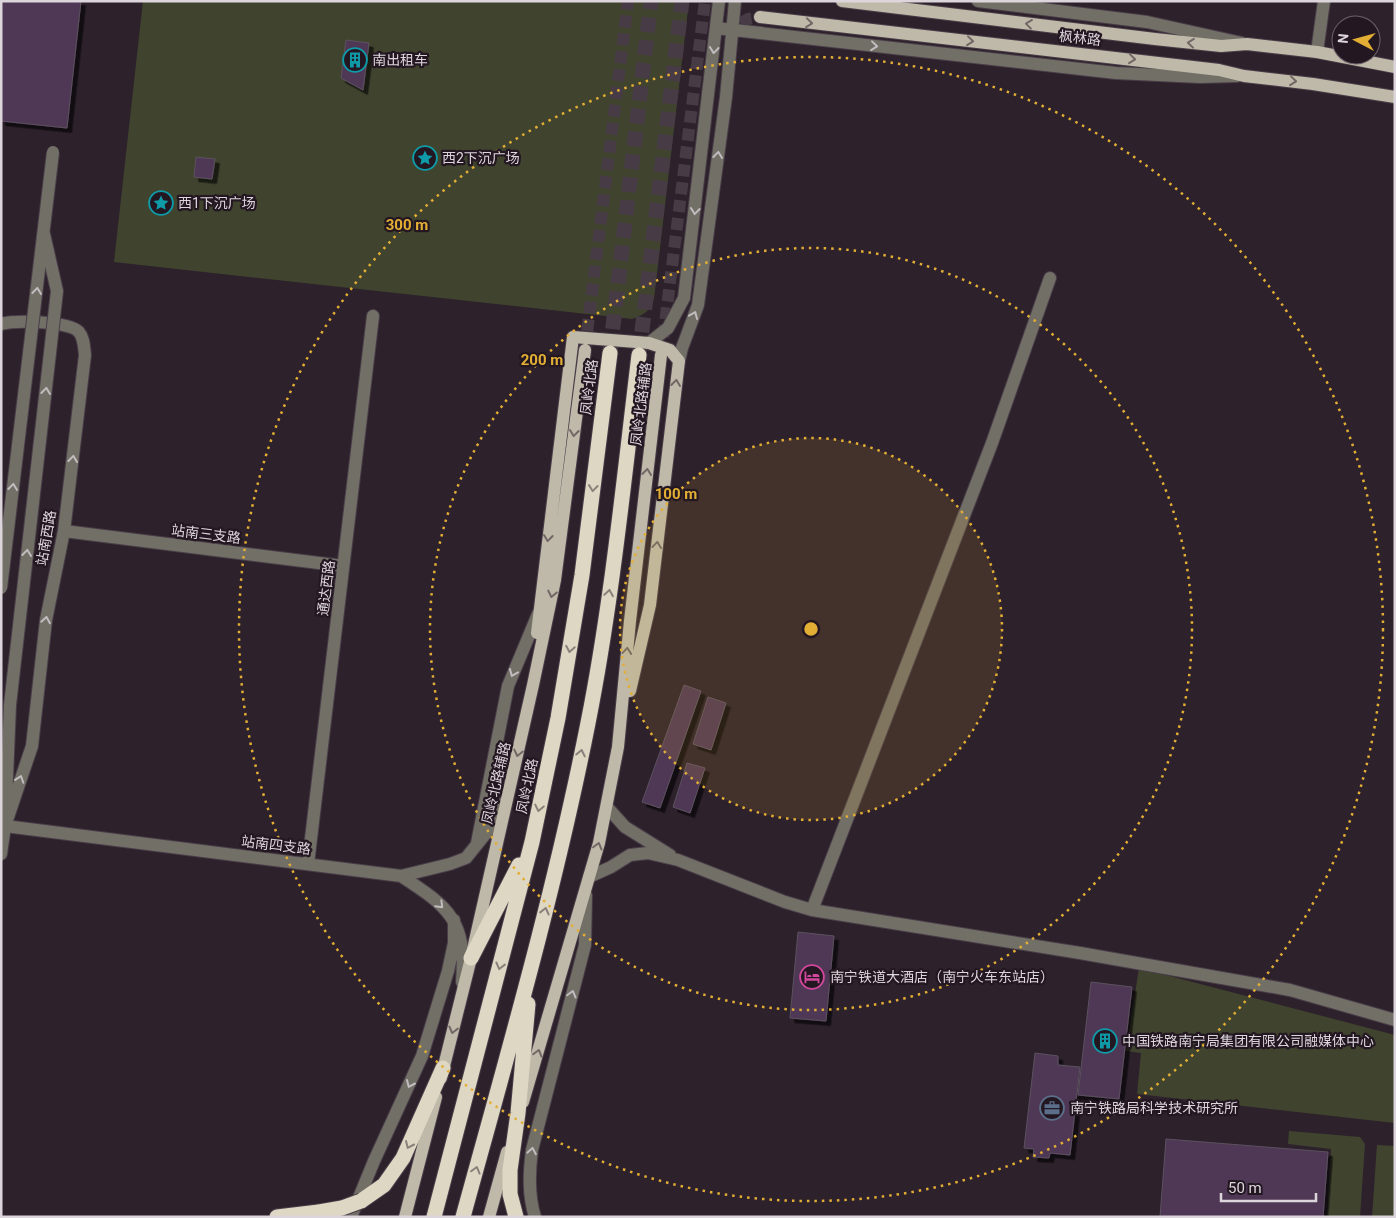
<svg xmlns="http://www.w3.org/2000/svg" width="1396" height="1218" font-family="Roboto,'Noto Sans SC',sans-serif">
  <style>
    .green { fill: #40442e }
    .building { fill: #4f3855; stroke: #5c515f; filter: url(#shadow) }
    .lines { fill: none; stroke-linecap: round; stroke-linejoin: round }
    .major-tunnel { stroke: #473c46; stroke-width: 12; stroke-dasharray: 12 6; stroke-linecap: butt }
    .highway-tunnel { stroke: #473c46; stroke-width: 15; stroke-dasharray: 15 8; stroke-linecap: butt }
    .minor-casing { stroke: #493e48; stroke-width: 14 }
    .major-casing { stroke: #493e48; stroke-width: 14 }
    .highway-casing { stroke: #493e48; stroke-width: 17 }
    .minor { stroke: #726f67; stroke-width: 12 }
    .major { stroke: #bfb9a9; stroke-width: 12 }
    .highway { stroke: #ded7c4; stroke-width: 15 }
    .minor-bridge-casing { stroke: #493e48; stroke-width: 14; stroke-linecap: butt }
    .highway-bridge-casing { stroke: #493e48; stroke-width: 17; stroke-linecap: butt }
    .minor-bridge { stroke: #726f67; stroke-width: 12 }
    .highway-bridge { stroke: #ded7c4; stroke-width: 15 }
    .oneway { stroke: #716866 }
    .oneway2 { stroke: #c2bcbf }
    .oneway3 { stroke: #8a817b }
    .ring { fill: none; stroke: #e3ae34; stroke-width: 2.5; stroke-dasharray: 2.5 5 }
    .labels { text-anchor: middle; stroke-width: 4.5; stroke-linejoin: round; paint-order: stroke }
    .street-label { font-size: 14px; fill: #ddd5dc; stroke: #231722 }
    .poi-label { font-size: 14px; fill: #ddd5dc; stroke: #231722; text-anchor: start }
    .centre { fill: #e3ae34; stroke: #231722; stroke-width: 2.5 }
    .ring-label { font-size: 15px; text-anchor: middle; font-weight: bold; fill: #e3ae34; stroke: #231722; stroke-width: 4.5; stroke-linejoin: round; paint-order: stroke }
  </style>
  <defs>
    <filter id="shadow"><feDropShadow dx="4.5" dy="4.5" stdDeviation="0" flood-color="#0009"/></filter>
  </defs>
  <rect width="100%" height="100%" fill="#2d212c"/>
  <path class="green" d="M143 1H689L654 299C650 311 644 315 632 319L114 262Z
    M1139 968 1395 1035V1123L1137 1094 1141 1053 1126 1051Z
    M1289 1131 1360 1137 1365 1144 1360 1217H1327L1331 1149 1288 1144Z
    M1377 1145 1395 1146V1217H1372Z"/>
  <path class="building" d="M1 1H81L67 128 1 121Z
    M346 40 369 43 363 90 341 78Z
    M196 157 215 159 212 179 194 177Z
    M684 685 701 691 660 808 642 802Z
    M708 697 726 703 711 750 693 744Z
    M687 763 705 768 690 813 673 807Z
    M798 932 834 936 826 1021 790 1018Z
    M1091 982 1132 987 1119 1099 1078 1095Z
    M1035 1053 1058 1056V1065L1080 1067 1070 1155 1050 1153 1049 1158 1033 1157 1034 1149 1024 1148Z
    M1166 1139 1328 1152 1323 1217H1160Z"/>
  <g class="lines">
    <path class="major-tunnel" d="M725 32 748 19 760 17
      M585 349 628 1
      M661 355 705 1"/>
    <path class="highway-tunnel" d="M610 352 651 1
      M639 355 682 1"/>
    <g class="minor-casing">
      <path id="minor" d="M978 1 1147 22 1242 43
        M716 28 1116 73 1200 77 1237 76
        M1317 52 1324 1
        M1 324C15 320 69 321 79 332 84 338 84 347 85 355L64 531 46 620 32 746 5 826 401 876 450 864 466 858 491 827 504 803
        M649 343 668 328 684 298 719 1
        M679 361 682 348 698 305 726 97 735 1
        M64 531 343 566
        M607 807 625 827 670 855
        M477 843 508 686 538 614
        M1 854 5 826 10 705
        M308 864 373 316
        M401 876C449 907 467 921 462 982
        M589 877 611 867 630 855 648 853 678 860 785 902 812 910 1080 953 1290 990 1395 1020
        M812 910 992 443 1050 278
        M351 1217 374 1161 422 1056 448 971 454 943V920
        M535 1217C528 1195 529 1173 532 1150L585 945 586 895"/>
    </g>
    <g class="major-casing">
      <path id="major" d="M842 1 1155 39 1221 46 1247 44 1317 52 1395 67
        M760 17 1219 70 1244 76 1313 84 1395 97
        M537 633 573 337 649 343 670 350 679 361 650 605 630 691
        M441 1078 471 958 533 685 555 580 585 350
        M523 1102 599 843 618 747 630 621 661 355
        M405 1217 436 1097
        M489 1217 507 1152"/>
    </g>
    <g class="highway-casing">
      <path id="highway" d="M471 958 519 865
        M361 1201 384 1185 403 1158 443 1068
        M277 1217 319 1212
        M434 1217 532 842 558 718 582 575 610 353
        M463 1217C508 1053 555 890 588 723 612 602 624 478 639 355
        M516 1217 510 1194V1170L518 1113 528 1004"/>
    </g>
    <use href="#minor" class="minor"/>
    <use href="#major" class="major"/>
    <use href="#highway" class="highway"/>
    <g class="minor-bridge-casing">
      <path id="minor-bridge" d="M1 588 53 152
        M10 705 57 291 44 234"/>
    </g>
    <g class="highway-bridge-casing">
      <path id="highway-bridge" d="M319 1212 342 1208 361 1201"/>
    </g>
    <use href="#minor-bridge" class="minor-bridge"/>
    <use href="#highway-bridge" class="highway-bridge"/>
  </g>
  <defs><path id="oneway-chevron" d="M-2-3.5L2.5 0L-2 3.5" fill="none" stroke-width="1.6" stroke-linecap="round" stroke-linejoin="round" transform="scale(1.25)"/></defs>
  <g class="oneway">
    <use href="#oneway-chevron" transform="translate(809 23) rotate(6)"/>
    <use href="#oneway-chevron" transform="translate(1029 24) rotate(-173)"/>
    <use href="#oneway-chevron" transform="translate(970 41) rotate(6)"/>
    <use href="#oneway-chevron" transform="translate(1191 43) rotate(-174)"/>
    <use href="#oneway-chevron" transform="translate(1132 59) rotate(6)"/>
    <use href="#oneway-chevron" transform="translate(1293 81) rotate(6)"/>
    <use href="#oneway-chevron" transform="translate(676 383) rotate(-83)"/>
    <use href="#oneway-chevron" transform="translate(574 433) rotate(97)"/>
    <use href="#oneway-chevron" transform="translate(647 472) rotate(-83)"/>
    <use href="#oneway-chevron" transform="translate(548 538) rotate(97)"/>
    <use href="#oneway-chevron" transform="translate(657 545) rotate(-83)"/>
    <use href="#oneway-chevron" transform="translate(552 594) rotate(102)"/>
    <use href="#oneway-chevron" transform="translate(627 651) rotate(-85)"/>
    <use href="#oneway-chevron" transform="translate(518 753) rotate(103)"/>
    <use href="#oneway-chevron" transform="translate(598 846) rotate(-75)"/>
    <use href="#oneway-chevron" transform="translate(453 1030) rotate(104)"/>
    <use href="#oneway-chevron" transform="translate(538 1053) rotate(-74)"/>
  </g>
  <g class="oneway2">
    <use href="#oneway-chevron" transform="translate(874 46) rotate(6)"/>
    <use href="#oneway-chevron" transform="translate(714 50) rotate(96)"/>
    <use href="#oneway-chevron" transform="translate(718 155) rotate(-83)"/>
    <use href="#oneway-chevron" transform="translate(695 211) rotate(97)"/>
    <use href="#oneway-chevron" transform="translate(37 291) rotate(-83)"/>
    <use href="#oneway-chevron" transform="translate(694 315) rotate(-68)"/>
    <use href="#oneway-chevron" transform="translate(46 391) rotate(-83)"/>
    <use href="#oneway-chevron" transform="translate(73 459) rotate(-83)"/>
    <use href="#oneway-chevron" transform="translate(13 487) rotate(-83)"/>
    <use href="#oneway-chevron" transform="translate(27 553) rotate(-83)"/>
    <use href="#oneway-chevron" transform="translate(46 620) rotate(-81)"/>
    <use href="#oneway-chevron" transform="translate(513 673) rotate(113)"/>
    <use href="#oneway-chevron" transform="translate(20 779) rotate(-71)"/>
    <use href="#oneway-chevron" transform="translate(440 905) rotate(45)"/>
    <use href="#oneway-chevron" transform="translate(572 994) rotate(-75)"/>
    <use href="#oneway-chevron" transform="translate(410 1084) rotate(114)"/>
    <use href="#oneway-chevron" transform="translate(532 1151) rotate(-80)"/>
  </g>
  <g class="oneway3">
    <use href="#oneway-chevron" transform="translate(593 488) rotate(97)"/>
    <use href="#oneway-chevron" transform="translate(609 593) rotate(-81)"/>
    <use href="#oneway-chevron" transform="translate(570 649) rotate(100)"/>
    <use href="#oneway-chevron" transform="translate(581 753) rotate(-78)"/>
    <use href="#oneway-chevron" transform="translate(539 808) rotate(102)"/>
    <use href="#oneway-chevron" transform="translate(545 911) rotate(-76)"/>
    <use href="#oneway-chevron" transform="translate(500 966) rotate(104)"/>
    <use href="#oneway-chevron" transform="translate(409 1145) rotate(114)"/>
    <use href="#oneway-chevron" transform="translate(476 1170) rotate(-75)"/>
  </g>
  <circle cx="811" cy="629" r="191" fill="#e3ae34" fill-opacity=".12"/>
  <g class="ring">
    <circle cx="811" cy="629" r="191"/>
    <circle cx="811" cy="629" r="381"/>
    <circle cx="811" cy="629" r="572"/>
  </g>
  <defs>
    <g id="building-ring" transform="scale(1.25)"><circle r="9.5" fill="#231722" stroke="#0f9aa8" stroke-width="1.5"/><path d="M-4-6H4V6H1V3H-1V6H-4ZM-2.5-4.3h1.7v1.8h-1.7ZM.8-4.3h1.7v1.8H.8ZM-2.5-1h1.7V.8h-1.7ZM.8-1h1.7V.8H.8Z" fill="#0f9aa8"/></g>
    <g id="sight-ring" transform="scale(1.25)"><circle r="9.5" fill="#231722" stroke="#0f9aa8" stroke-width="1.5"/><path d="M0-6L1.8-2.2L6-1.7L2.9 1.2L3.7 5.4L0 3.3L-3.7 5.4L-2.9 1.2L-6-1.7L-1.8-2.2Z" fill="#0f9aa8"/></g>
    <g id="hotel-ring" transform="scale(1.25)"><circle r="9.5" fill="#231722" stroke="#d1479c" stroke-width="1.5"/><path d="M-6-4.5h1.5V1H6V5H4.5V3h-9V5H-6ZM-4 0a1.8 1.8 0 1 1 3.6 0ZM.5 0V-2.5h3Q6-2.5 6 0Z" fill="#d1479c"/></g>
    <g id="office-ring" transform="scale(1.25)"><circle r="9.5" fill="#231722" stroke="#5c6f8a" stroke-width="1.5"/><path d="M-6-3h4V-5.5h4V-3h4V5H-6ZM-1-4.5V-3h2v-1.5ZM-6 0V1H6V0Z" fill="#5c6f8a"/></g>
  </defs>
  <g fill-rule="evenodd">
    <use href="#building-ring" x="355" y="60"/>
    <use href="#sight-ring" x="425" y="158"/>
    <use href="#sight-ring" x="161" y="203"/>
    <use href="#hotel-ring" x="812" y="977"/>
    <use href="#building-ring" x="1105" y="1041"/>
    <use href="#office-ring" x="1052" y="1108"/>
  </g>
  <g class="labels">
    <g class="street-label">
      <text transform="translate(1080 38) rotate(6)" y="5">枫林路</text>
      <text transform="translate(589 387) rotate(-83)" y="5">凤岭北路</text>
      <text transform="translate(641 404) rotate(-83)" y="5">凤岭北路辅路</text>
      <text transform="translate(206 534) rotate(7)" y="5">站南三支路</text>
      <text transform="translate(46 538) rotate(-80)" y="5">站南西路</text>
      <text transform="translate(326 588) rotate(-83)" y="5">通达西路</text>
      <text transform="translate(496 783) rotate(-77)" y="5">凤岭北路辅路</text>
      <text transform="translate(527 786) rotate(-78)" y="5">凤岭北路</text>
      <text transform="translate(276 845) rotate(7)" y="5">站南四支路</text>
    </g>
    <g class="poi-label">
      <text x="372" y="65">南出租车</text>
      <text x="442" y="163">西2下沉广场</text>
      <text x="178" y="208">西1下沉广场</text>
      <text x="830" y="982">南宁铁道大酒店（南宁火车东站店）</text>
      <text x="1122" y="1046">中国铁路南宁局集团有限公司融媒体中心</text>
      <text x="1070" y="1113">南宁铁路局科学技术研究所</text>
    </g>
  </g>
  <circle cx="811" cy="629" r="8" class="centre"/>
  <g class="ring-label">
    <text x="407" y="230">300 m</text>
    <text x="542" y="365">200 m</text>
    <text x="676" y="499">100 m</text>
  </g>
  <rect width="1396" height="1218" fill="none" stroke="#ddd5dc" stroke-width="5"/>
  <g transform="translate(1356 40) rotate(276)"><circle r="24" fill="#231722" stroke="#6d636c"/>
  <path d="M0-4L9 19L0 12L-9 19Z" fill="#e3ae34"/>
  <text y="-8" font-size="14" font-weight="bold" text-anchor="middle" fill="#ddd5dc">N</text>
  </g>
  <path d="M1221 1193v8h95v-8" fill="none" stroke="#ddd5dc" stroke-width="2.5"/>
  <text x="1228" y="1193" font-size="15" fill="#ddd5dc" stroke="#231722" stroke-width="4" paint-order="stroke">50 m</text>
</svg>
